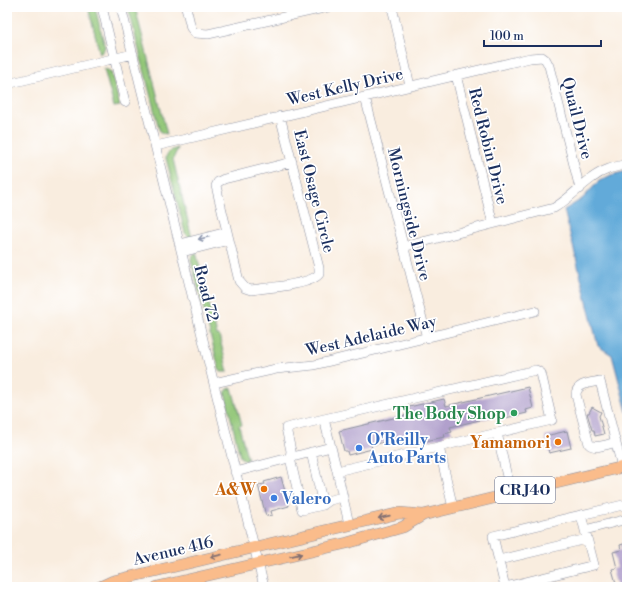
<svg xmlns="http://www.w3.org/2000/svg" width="634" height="594" font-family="'Libre Bodoni',serif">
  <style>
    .green { fill: #92c677; stroke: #567a6a }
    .water { fill: #62aad9; stroke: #3e6c9c }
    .building { fill: #b1a0cc }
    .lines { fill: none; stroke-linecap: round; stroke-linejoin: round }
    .minor-casing { stroke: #8a8e9e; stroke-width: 10 }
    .major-casing { stroke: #8a8e9e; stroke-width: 12 }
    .minor { stroke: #fff; stroke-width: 9 }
    .major { stroke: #fabc8b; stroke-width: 11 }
    .oneway { stroke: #8d97ae }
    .oneway2 { stroke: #7f6e72 }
    .leisure-dot { fill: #2e9e5b; stroke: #fff; stroke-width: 1.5 }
    .food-dot { fill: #e8710a; stroke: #fff; stroke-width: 1.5 }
    .shop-dot { fill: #3f7fe0; stroke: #fff; stroke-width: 1.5 }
    .labels { text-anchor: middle; stroke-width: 3.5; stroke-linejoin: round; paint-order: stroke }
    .shield { fill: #fff; stroke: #5f6d8e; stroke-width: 1 }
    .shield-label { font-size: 15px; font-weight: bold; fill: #1b2f5e }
    .street-label { font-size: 16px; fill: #1b2f5e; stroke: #fff }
    .leisure-label { font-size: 16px; font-weight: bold; fill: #27864d; stroke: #fff; text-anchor: end }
    .shop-label { font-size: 16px; font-weight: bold; fill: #366cbe; stroke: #fff; text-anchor: start }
    .food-label { font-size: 16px; font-weight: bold; fill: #c56008; stroke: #fff; text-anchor: end }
  </style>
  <rect width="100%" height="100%" fill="#fff"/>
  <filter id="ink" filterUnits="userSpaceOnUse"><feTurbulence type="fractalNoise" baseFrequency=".025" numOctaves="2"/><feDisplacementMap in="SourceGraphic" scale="8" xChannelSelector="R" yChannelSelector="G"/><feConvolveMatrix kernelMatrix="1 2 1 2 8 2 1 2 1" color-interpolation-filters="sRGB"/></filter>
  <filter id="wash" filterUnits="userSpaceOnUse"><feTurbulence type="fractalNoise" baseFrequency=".012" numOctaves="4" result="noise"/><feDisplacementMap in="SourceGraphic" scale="16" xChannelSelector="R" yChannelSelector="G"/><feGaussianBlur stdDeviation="0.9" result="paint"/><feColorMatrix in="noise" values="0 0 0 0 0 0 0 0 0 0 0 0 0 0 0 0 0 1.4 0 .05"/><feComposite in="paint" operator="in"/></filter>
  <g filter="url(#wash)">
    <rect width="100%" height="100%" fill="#f9eddf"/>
    <path class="green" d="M88 7H95L105 47 103 51 100 54Z
      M128 7H135L167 134 161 133 159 129Z
      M104 69 108 70 111 72 120 106 114 107Z
      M178 148 173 159 192 238H190L185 233 166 158C167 151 172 150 178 148Z
      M196 252 217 335H219L228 372H221L219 369 191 260 192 256Z
      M232 388 242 425 239 426 248 460 245 461 240 457 226 397 225 393 228 389Z"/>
    <path class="water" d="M627 171V412L612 355 598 346 564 210 582 199 599 181 611 175Z"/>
    <g id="blocks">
      <path class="building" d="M528 387 533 408 526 410 527 413 501 419V415L450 427 452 432 444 434 445 437 425 441 424 438 419 439 418 435 371 445 372 449 348 455 347 451H344L339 431 410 414 409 407 444 399 446 406Z
        M592 407 601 412 599 416 604 434 595 436 594 430H592L587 413H589Z
        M567 431 571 448 549 453 545 436Z
        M281 477 289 506 271 511 272 515 266 516 258 485 265 484 264 482Z
        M627 543V587H617L612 569 617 568 613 552 621 550 620 545Z"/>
    </g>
  </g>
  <g filter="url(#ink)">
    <use href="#blocks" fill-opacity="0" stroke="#8a8e9e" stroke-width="1"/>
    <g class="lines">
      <g class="minor-casing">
        <path id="minor" d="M102 7 125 102
          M121 7 264 587
          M186 7 191 28 195 33 208 34 328 7
          M392 7 410 86
          M456 75 493 224
          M7 84 133 54
          M365 97 427 338
          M280 116 319 268V274C311 285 265 288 251 290L245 288 239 281 216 186 218 182 224 179 292 162
          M156 146 530 58 542 57 546 60 549 66 580 189
          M180 244 227 232
          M403 247 554 208C569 199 578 188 592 178 602 170 614 167 627 164
          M182 252 229 240
          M214 383 276 369 314 365 535 311
          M324 419 286 428 291 451 290 458 302 510 323 505 330 500 343 497
          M497 433 552 420 541 373 536 370 324 419 337 471 497 433 511 494
          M616 442C608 444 595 450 589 444L576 395C576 383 591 383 600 381L622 467
          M439 447 453 508
          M311 452 323 505
          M337 471 349 524
          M235 472 331 447
          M581 515 594 565 505 587 493 536 627 504
          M585 530 627 519
          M499 560 587 539"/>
      </g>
      <g class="major-casing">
        <path id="major" d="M100 587 113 581 400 513 423 515 627 466
          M157 587 347 543 403 527 423 515"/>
      </g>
      <use href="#minor" class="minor"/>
      <use href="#major" class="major"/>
    </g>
    <defs><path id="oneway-shaft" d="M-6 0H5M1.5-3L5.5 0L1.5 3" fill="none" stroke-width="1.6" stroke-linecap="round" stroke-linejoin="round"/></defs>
    <use class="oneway" href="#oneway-shaft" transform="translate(204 238) rotate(166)"/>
    <g class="oneway2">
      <use href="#oneway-shaft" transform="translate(384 517) rotate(167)"/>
      <use href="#oneway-shaft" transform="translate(296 555) rotate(-13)"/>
      <use href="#oneway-shaft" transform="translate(216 556) rotate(167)"/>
    </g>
  </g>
  <circle class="leisure-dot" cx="514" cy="413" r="4"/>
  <g class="food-dot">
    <circle cx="558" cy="442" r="4"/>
    <circle cx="264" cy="489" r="4"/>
  </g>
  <g class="shop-dot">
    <circle cx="359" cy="448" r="4"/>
    <circle cx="274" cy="498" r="4"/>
  </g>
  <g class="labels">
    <rect class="shield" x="495" y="477" width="60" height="26" rx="3"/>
    <g class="shield-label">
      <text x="525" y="495">CR J40</text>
    </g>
    <g class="street-label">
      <text transform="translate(345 86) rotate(-13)" y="6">West Kelly Drive</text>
      <text transform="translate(578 118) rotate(76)" y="6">Quail Drive</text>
      <text transform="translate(489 146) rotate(76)" y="6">Red Robin Drive</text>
      <text transform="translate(315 191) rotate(76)" y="6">East Osage Circle</text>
      <text transform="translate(410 214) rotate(76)" y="6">Morningside Drive</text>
      <text transform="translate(207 293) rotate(76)" y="6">Road 72</text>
      <text transform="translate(371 335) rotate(-13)" y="6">West Adelaide Way</text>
      <text transform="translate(173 550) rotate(-13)" y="6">Avenue 416</text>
    </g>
    <g class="leisure-label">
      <text x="506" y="419">The Body Shop</text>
    </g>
    <g class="shop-label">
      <text x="367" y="445">O'Reilly<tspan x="367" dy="18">Auto Parts</tspan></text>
      <text x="282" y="504">Valero</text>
    </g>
    <g class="food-label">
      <text x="550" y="448">Yamamori</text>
      <text x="256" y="495">A&amp;W</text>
    </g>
  </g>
  <rect width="634" height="594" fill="none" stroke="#fff" stroke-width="24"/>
  <path d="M484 40v6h117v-6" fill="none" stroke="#1b2f5e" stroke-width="2"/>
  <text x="490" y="40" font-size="12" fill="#1b2f5e" stroke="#ffffff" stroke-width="3" paint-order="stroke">100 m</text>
</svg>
